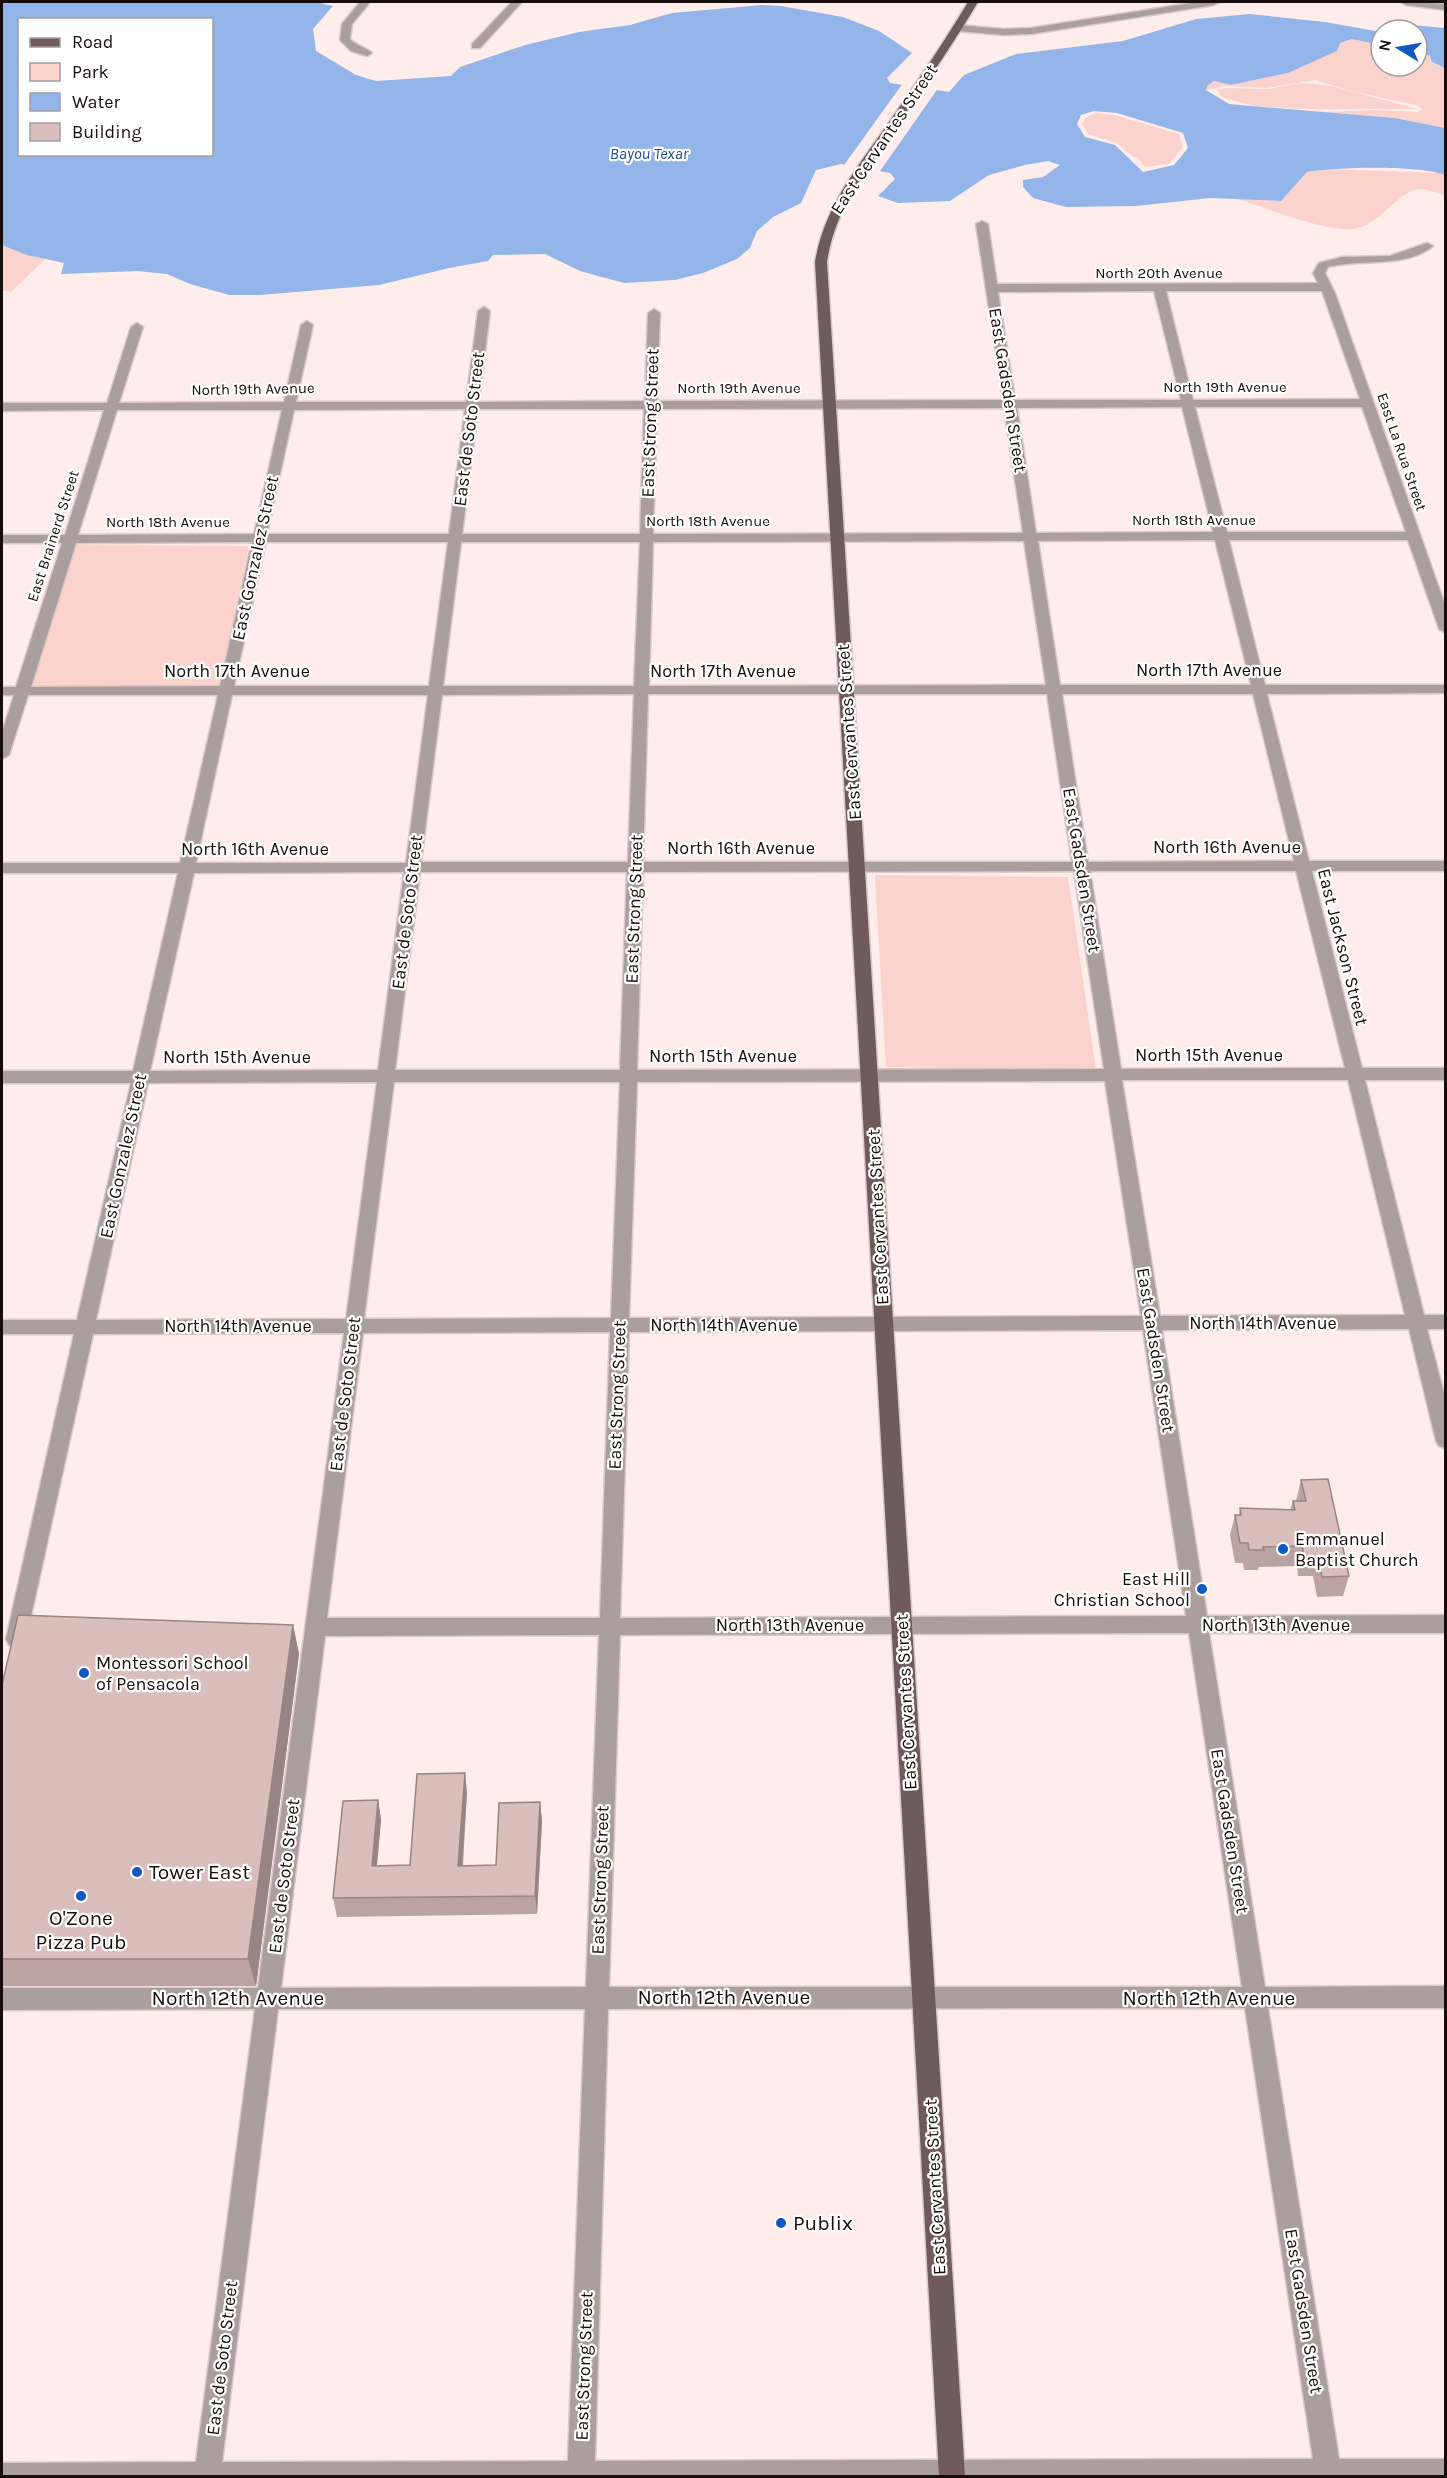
<svg xmlns="http://www.w3.org/2000/svg" width="1447" height="2478" font-family="Karla,sans-serif">
  <style>
    .green { fill: #fcd2cd }
    .water { fill: #93b5ea; fill-rule: evenodd }
    .pier { fill: #feedeb }
    .lines { fill: none; stroke-linecap: round; stroke-linejoin: round }
    .minor-casing { stroke: #d9c9c7; stroke-width: 3 }
    .major-casing { stroke: #d9c9c7; stroke-width: 3 }
    .minor { fill: #ab9f9d; fill-rule: evenodd }
    .major { fill: #6f5b59; fill-rule: evenodd }
    .wall { fill: #bba3a1 }
    .shaded-wall { fill: #988583 }
    .building { fill: #d9bebb; stroke: #988583; stroke-width: 1.5 }
    .poi-dot { fill: #1058c2; stroke: #fefffe; stroke-width: 2 }
    .labels { text-anchor: middle; stroke-width: 4.5; stroke-linejoin: round; paint-order: stroke }
    .far-street-label { font-size: 15px; fill: #160d0c; stroke: #fefffe }
    .far-water-label { font-size: 16px; font-style: italic; fill: #234b8a; stroke: #fefffe }
    .street-label { font-size: 18px; fill: #160d0c; stroke: #fefffe }
    .poi-label { font-size: 18px; fill: #160d0c; stroke: #fefffe; text-anchor: start }
    .near-poi-label { font-size: 21px; fill: #160d0c; stroke: #fefffe; text-anchor: start }
    .near-street-label { font-size: 21px; fill: #160d0c; stroke: #fefffe }
  </style>
  <rect width="100%" height="100%" fill="#feedeb"/>
  <path class="green" d="M1352 39 1381 45V66H1417V51L1430 56 1432 62 1445 68V128L1395 118 1326 112 1372 110 1418 112 1422 109 1416 105 1355 92 1315 80 1267 88 1225 86 1206 90 1207 86 1214 81 1231 85 1288 73 1337 51 1340 43Z
    M1300 83 1332 86 1417 109H1304L1255 106 1224 98 1220 95 1218 90 1227 88 1269 89Z
    M1096 113 1115 115 1179 134 1183 147 1169 164 1145 167 1137 157 1132 156 1117 143 1088 134 1082 124 1086 117Z
    M1329 169 1440 173 1445 175V196C1438 193 1427 189 1419 189 1399 190 1380 226 1353 229 1325 232 1266 208 1238 199L1281 201 1307 172Z
    M2 245 45 259 11 292 2 290Z
    M73 545 249 546 220 687H29Z
    M875 875 1068 877 1096 1070 886 1067Z"/>
  <path class="water" d="M2 2H316L333 6 313 29 316 51 356 75 376 81 451 76 460 67 525 45 579 32 630 25 672 13 762 5 781 6 843 17 879 31 912 53 887 78 890 83 949 92 964 75 1016 54 1123 41 1196 19 1250 14 1325 22 1381 32V45L1352 39 1340 43 1337 51 1288 73 1231 85 1214 81 1207 86 1206 90 1229 104 1395 118 1445 128V175C1417 165 1338 167 1307 172L1281 201 1210 198 1136 206 1066 207 1033 198 1023 187V180L1043 177 1060 165 1048 161 1025 165 989 175 950 201 898 203 878 196 895 179 890 173 841 164 816 170 801 203 773 217 757 231 750 248 737 259 703 273 675 280 624 283 580 271 545 254 493 255 488 261 449 268 379 285 260 295H229L190 284 167 274 137 271 61 274 64 263 27 255 2 245ZM20 20H212V154H20ZM1094 111 1117 113 1183 133 1188 148 1174 165 1143 172 1115 145 1085 137 1077 124 1081 115Z
    M1411 25 1445 28V68L1432 62 1430 56 1417 51V30H1400Z"/>
  <path class="pier" d="M903 83 939 87 878 174 842 168Z"/>
  <g class="lines">
    <g class="minor-casing">
      <path id="minor" d="M360 2H370L352 24 350 39C357 46 367 48 372 53L367 56 351 51 340 40 342 24Z
        M512 2H522L480 48H472V44Z
        M1198 2H1219L1214 5 1031 34 1003 35 958 31 953 28 958 25 1003 29 1031 28Z
        M1401 2 1446 4V10L1406 5Z
        M982 221 988 224 997 284 1318 283 1313 273 1319 263 1342 257 1390 256 1427 243 1433 246C1408 268 1358 259 1328 267L1325 273 1335 293 1446 608V633L1439 629 1408 540H1229L1265 685H1446V693L1267 694 1309 861H1446V871H1312L1362 1068H1446V1080H1365L1424 1315H1446V1329H1427L1446 1401V1448L1439 1446 1436 1441 1409 1329 1162 1330 1207 1616 1446 1615V1633H1209L1265 1987 1446 1986V2008H1268L1339 2459H1446V2476H2V2463L196 2462 255 2009 2 2010V1988H258L344 1333 93 1334 26 1639 23 1645 16 1648 9 1645 6 1639 74 1334H2V1320H77L131 1083H2V1071H133L178 873H2V863H180L218 695H28L9 755 2 759V733L14 695H2V687H16L62 543H2V535H65L104 410 2 411V403H107L131 327 137 323 143 327 119 403 284 402 301 325 307 321 313 325 296 402H466L478 311 484 307 490 311 479 402 645 401 648 313 654 309 660 313 657 401 1003 400 976 224ZM1154 291 1181 400H1015L998 292ZM1166 291H1322L1360 399 1193 400ZM1182 407 1213 532 1036 533 1017 408ZM1195 407H1362L1406 532H1227ZM1004 408 1023 533 653 534 657 409ZM465 409 449 534H267L294 410ZM478 409H644L640 534H462ZM117 410H282L254 534 78 535ZM1215 540 1251 685H1060L1038 541ZM1024 541 1046 685 649 686 653 542ZM252 542 220 686 31 687 76 543ZM266 542H448L429 686H234ZM461 542H640L634 686H443ZM634 694 628 862H421L442 695ZM648 694H1047L1072 862H643ZM1062 694H1253L1294 861 1088 862ZM232 695H428L406 863H196ZM1074 871 1104 1069 637 1070 643 872ZM1090 871H1296L1345 1068 1121 1069ZM404 872 378 1070 150 1071 194 873ZM420 872H627L620 1070H395ZM1122 1080H1348L1405 1315 1160 1316ZM1105 1081 1141 1316 629 1318 637 1082ZM377 1082 346 1319 96 1320 148 1083ZM394 1082H620L611 1318 364 1319ZM1143 1330 1186 1616 620 1618 629 1332ZM610 1332 600 1618H327L363 1333ZM1189 1633 1242 1987H609L620 1635ZM599 1635 586 1987 281 1988 325 1636ZM1245 2008 1313 2459 595 2461 608 2009ZM278 2009H585L568 2461 222 2462Z"/>
    </g>
    <g class="major-casing">
      <path id="major" d="M968 2H978C953 44 925 85 897 125 867 169 835 208 827 262L965 2476H939L815 262C824 208 856 169 887 125 915 85 943 44 968 2Z"/>
    </g>
    <use href="#minor" class="minor"/>
    <use href="#major" class="major"/>
  </g>
  <path class="wall" d="M1301 1480 1349 1576 1343 1596 1317 1597 1313 1576H1298L1297 1566 1259 1567 1258 1570H1244L1243 1563H1235L1230 1535 1235 1515H1239L1240 1508 1290 1510 1293 1501H1296Z
    M293 1625 299 1654 256 1986H2V1987V1685Z
    M467 1792 463 1866 496 1865 540 1802 542 1821 537 1914 337 1917 333 1898 378 1800 381 1820 377 1866 410 1865Z"/>
  <path class="shaded-wall" d="M293 1625 299 1654 256 1986 248 1959Z
    M465 1773 467 1792 461 1884 458 1866Z
    M378 1800 381 1820 375 1885 372 1866Z
    M540 1802 542 1821 537 1914 535 1896Z"/>
  <path class="building" d="M1328 1479 1349 1576 1322 1577 1318 1556H1304L1302 1546 1263 1547 1264 1550H1249L1248 1543H1240L1235 1515H1241L1240 1508 1295 1510 1293 1501H1306L1301 1480Z
    M18 1615 293 1625 248 1959H2V1685Z
    M465 1773 458 1866 496 1865 499 1803 540 1802 535 1896 333 1898 343 1801 378 1800 372 1866 410 1865 417 1774Z"/>
  <g class="poi-dot">
    <circle cx="1283" cy="1549" r="6"/>
    <circle cx="1202" cy="1589" r="6"/>
    <circle cx="84" cy="1673" r="6"/>
    <circle cx="137" cy="1872" r="6"/>
    <circle cx="81" cy="1896" r="6"/>
    <circle cx="781" cy="2223" r="6"/>
  </g>
  <g class="labels">
    <g class="far-street-label">
      <text x="1159" y="278">North 20th Avenue</text>
      <text x="1225" y="392">North 19th Avenue</text>
      <text x="739" y="393">North 19th Avenue</text>
      <text transform="translate(253 389) rotate(-1)" y="5">North 19th Avenue</text>
      <text transform="translate(1402 452) rotate(71)" y="5">East La Rua Street</text>
      <text x="1194" y="525">North 18th Avenue</text>
      <text x="708" y="526">North 18th Avenue</text>
      <text x="168" y="527">North 18th Avenue</text>
      <text transform="translate(53 536) rotate(-72)" y="5">East Brainerd Street</text>
    </g>
    <g class="far-water-label">
      <text x="649" y="159">Bayou Texar</text>
    </g>
    <g class="street-label">
      <text transform="translate(884 139) rotate(-56)" y="6">East Cervantes Street</text>
      <text transform="translate(1008 390) rotate(81)" y="6">East Gadsden Street</text>
      <text transform="translate(650 423) rotate(-88)" y="6">East Strong Street</text>
      <text transform="translate(469 429) rotate(-83)" y="6">East de Soto Street</text>
      <text transform="translate(255 558) rotate(-78)" y="6">East Gonzalez Street</text>
      <text x="1209" y="676">North 17th Avenue</text>
      <text x="237" y="677">North 17th Avenue</text>
      <text x="723" y="677">North 17th Avenue</text>
      <text transform="translate(849 732) rotate(-94)" y="6">East Cervantes Street</text>
      <text x="1227" y="853">North 16th Avenue</text>
      <text x="741" y="854">North 16th Avenue</text>
      <text x="255" y="855">North 16th Avenue</text>
      <text transform="translate(1082 870) rotate(81)" y="6">East Gadsden Street</text>
      <text transform="translate(634 909) rotate(-88)" y="6">East Strong Street</text>
      <text transform="translate(407 912) rotate(-83)" y="6">East de Soto Street</text>
      <text transform="translate(1343 947) rotate(76)" y="6">East Jackson Street</text>
      <text x="1209" y="1061">North 15th Avenue</text>
      <text x="723" y="1062">North 15th Avenue</text>
      <text x="237" y="1063">North 15th Avenue</text>
      <text transform="translate(123 1156) rotate(-78)" y="6">East Gonzalez Street</text>
      <text transform="translate(878 1217) rotate(-93)" y="6">East Cervantes Street</text>
      <text x="1263" y="1329">North 14th Avenue</text>
      <text x="724" y="1331">North 14th Avenue</text>
      <text x="238" y="1332">North 14th Avenue</text>
      <text transform="translate(1156 1350) rotate(81)" y="6">East Gadsden Street</text>
      <text transform="translate(345 1394) rotate(-83)" y="6">East de Soto Street</text>
      <text transform="translate(617 1395) rotate(-88)" y="6">East Strong Street</text>
      <text x="790" y="1631">North 13th Avenue</text>
      <text x="1276" y="1631">North 13th Avenue</text>
      <text transform="translate(906 1702) rotate(-93)" y="6">East Cervantes Street</text>
      <text transform="translate(1230 1831) rotate(81)" y="6">East Gadsden Street</text>
      <text transform="translate(284 1876) rotate(-83)" y="6">East de Soto Street</text>
      <text transform="translate(600 1880) rotate(-88)" y="6">East Strong Street</text>
      <text transform="translate(935 2187) rotate(-93)" y="6">East Cervantes Street</text>
      <text transform="translate(1304 2311) rotate(81)" y="6">East Gadsden Street</text>
      <text transform="translate(222 2358) rotate(-83)" y="6">East de Soto Street</text>
      <text transform="translate(584 2366) rotate(-88)" y="6">East Strong Street</text>
    </g>
    <g class="poi-label">
      <text x="1295" y="1545">Emmanuel<tspan x="1295" dy="21">Baptist Church</tspan></text>
      <text x="1190" y="1585" text-anchor="end">East Hill<tspan x="1190" dy="21">Christian School</tspan></text>
      <text x="96" y="1669">Montessori School<tspan x="96" dy="21">of Pensacola</tspan></text>
    </g>
    <g class="near-poi-label">
      <text x="149" y="1879">Tower East</text>
      <text x="81" y="1925" text-anchor="middle">O'Zone<tspan x="81" dy="24">Pizza Pub</tspan></text>
      <text x="793" y="2230">Publix</text>
    </g>
    <g class="near-street-label">
      <text x="724" y="2004">North 12th Avenue</text>
      <text x="238" y="2005">North 12th Avenue</text>
      <text x="1209" y="2005">North 12th Avenue</text>
    </g>
  </g>
  <rect width="1447" height="2478" fill="none" stroke="#160d0c" stroke-width="6"/>
  <rect x="18" y="18" width="195" height="138" fill="#fefffe" stroke="#a19e9d" stroke-width="1.5"/>
  <rect x="30" y="38" width="30" height="9" fill="#6f5b59" stroke="#a19e9d" stroke-width="1.5"/>
  <text x="72" y="48" font-size="18" fill="#160d0c">Road</text>
  <rect x="30" y="63" width="30" height="18" fill="#fcd2cd" stroke="#a19e9d" stroke-width="1.5"/>
  <text x="72" y="78" font-size="18" fill="#160d0c">Park</text>
  <rect x="30" y="93" width="30" height="18" fill="#93b5ea" stroke="#a19e9d" stroke-width="1.5"/>
  <text x="72" y="108" font-size="18" fill="#160d0c">Water</text>
  <rect x="30" y="123" width="30" height="18" fill="#d9bebb" stroke="#a19e9d" stroke-width="1.5"/>
  <text x="72" y="138" font-size="18" fill="#160d0c">Building</text>
  <g transform="translate(1399 48) rotate(281)"><circle r="28" fill="#fefffe" stroke="#a19e9d" stroke-width="1.5"/>
  <path d="M0-4.5L10 22L0 15L-10 22Z" fill="#1058c2"/>
  <text y="-9" font-size="16" font-weight="bold" text-anchor="middle" fill="#160d0c">N</text>
  </g>
</svg>
